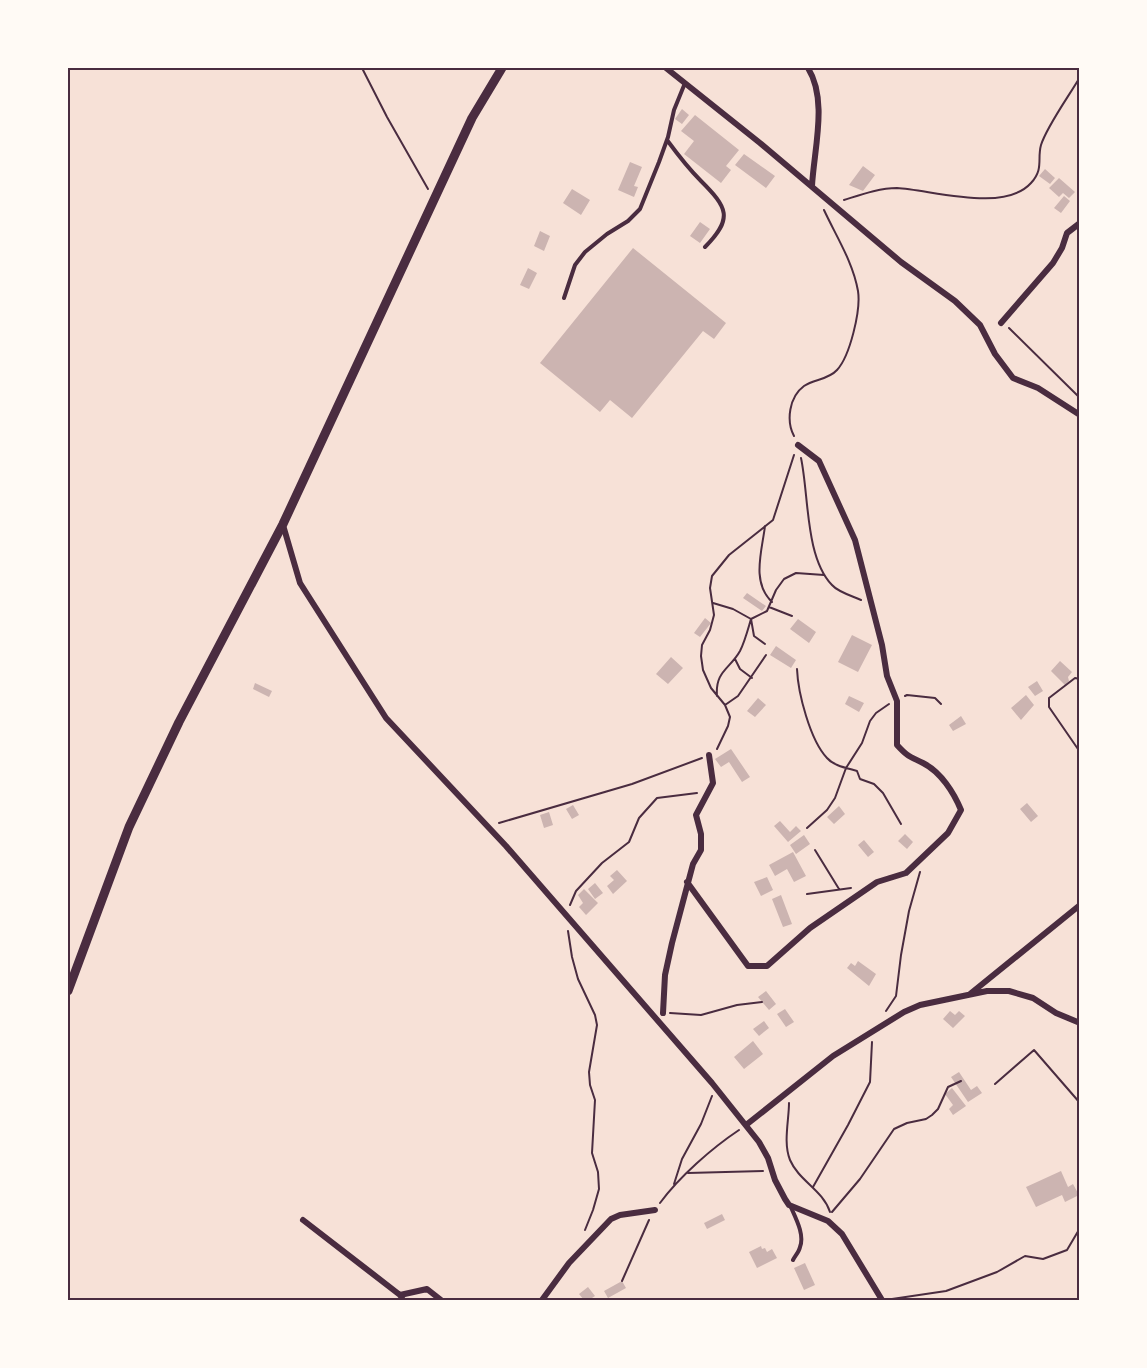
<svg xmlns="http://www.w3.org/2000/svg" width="1147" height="1368" font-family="'Times New Roman',serif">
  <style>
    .building { fill: #ccb4b1 }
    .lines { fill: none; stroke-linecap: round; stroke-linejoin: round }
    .path { stroke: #4a2c40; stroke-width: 2 }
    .service { stroke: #4a2c40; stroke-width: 4 }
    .minor { stroke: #4a2c40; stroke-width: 6 }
    .tertiary { stroke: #4a2c40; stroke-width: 9 }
    .neatline { fill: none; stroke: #4a2c40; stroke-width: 2 }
  </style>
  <rect width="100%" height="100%" fill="#f7e1d7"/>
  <path class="building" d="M682 109 689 115 682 124 675 119Z
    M695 115 739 150 726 166 731 170 721 183 684 154 694 141 681 131Z
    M744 154 775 176 766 188 735 165Z
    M630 162 642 167 634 186 638 187 634 197 618 190Z
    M863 166 875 175 863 191 849 185Z
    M1045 169 1055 178 1050 184 1039 176Z
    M1059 178 1075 192 1069 198 1063 193 1059 197 1049 188Z
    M572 189 590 200 581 215 563 203Z
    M1064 196 1070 201 1061 213 1054 208Z
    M700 222 710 229 700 243 690 236Z
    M540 231 550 236 544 251 534 246Z
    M633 248 726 323 714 339 703 331 632 418 610 400 600 412 540 363Z
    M528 268 537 273 529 289 520 285Z
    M747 593 766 606 762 611 743 598Z
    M705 618 711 623 700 637 694 633Z
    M798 619 816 632 809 643 790 629Z
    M852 635 872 645 858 672 838 662Z
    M776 646 796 660 791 668 770 655Z
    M671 657 683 668 668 684 656 674Z
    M1060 661 1072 672 1068 677 1069 681 1065 685 1051 671Z
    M1037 681 1043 691 1035 696 1028 687Z
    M255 683 272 691 269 697 253 689Z
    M1026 695 1034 705 1021 720 1011 708Z
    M849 696 864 703 859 712 845 704Z
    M758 698 766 705 755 717 747 711Z
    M961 716 966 724 953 731 949 725Z
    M731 749 750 777 742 782 729 762 721 767 715 759Z
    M1027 803 1038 816 1031 822 1020 809Z
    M573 805 579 815 572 819 566 809Z
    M839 806 845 814 834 824 827 817Z
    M549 812 553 825 544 828 540 815Z
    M780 821 790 832 796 826 801 831 788 842 774 826Z
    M905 834 913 842 907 849 898 841Z
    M804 835 810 844 796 854 790 845Z
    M864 840 874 852 868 857 858 845Z
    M793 852 806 876 794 882 787 869 775 876 769 865Z
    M617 870 627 881 613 894 607 886 614 880 610 876Z
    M767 877 773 890 761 896 754 882Z
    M595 883 603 893 595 899 588 889Z
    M584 889 598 903 586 915 579 907 583 903 578 895Z
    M781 895 792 924 783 927 772 899Z
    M858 961 876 974 869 986 847 968 851 963 855 966Z
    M766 991 776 1004 769 1010 758 997Z
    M785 1009 794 1022 786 1027 777 1014Z
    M950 1011 955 1015 959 1011 965 1016 953 1028 943 1019Z
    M764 1021 769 1028 759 1036 753 1029Z
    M753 1041 763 1054 744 1069 734 1057Z
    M959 1072 971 1090 977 1086 982 1093 968 1102 951 1077Z
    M952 1088 966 1106 953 1115 949 1109 953 1105 945 1094Z
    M1061 1171 1068 1187 1073 1184 1079 1195 1065 1202 1062 1195 1036 1207 1026 1187Z
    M722 1214 725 1220 707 1229 704 1223Z
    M761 1246 762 1249 765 1248 767 1252 772 1249 777 1258 757 1268 749 1252Z
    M805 1263 815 1285 804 1290 794 1268Z
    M622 1281 626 1288 608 1298 604 1291Z
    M588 1287 595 1296 589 1300H584L579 1294Z"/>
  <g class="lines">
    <path class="path" d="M362 68 387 117 428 189
      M844 200C860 195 879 188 897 188 932 190 1004 213 1031 183 1044 169 1037 159 1041 145 1047 126 1069 96 1080 77
      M1009 328 1080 398
      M794 436C786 421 789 397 804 386 814 379 828 380 837 370 850 356 861 310 858 291 853 262 836 236 824 210
      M801 458C809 495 805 557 832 585 838 592 852 596 861 600
      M765 526C762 551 751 582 772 602
      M713 603 733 609 751 619 754 636 765 644
      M769 607 792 616
      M735 659 740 669 752 678
      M797 669C798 693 810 740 827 758 834 766 847 768 857 771L860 779 874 784 883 793 901 824
      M1080 679 1075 678 1049 698V707L1080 752
      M717 696C715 671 730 669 740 651 745 641 748 629 751 619L767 611 776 590 784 579 796 573 824 575
      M905 696 907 695 935 698 941 704
      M725 705 738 696 766 655
      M717 749 728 726 730 717 725 705 711 688 703 670 701 656 702 645 710 630 714 615 710 588 712 576 729 555 773 520 794 455
      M499 823 632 784 702 758
      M807 828 827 810 835 798 846 768 862 743 870 721 876 713 889 704
      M815 850 839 889
      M807 894 851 888
      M570 905 576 891 602 863 629 842 639 818 657 798 697 793
      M568 931 572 957 578 979 595 1015 597 1025 589 1072 590 1085 595 1100 592 1153 598 1172 599 1189 593 1210 585 1230
      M886 1011 896 996 901 955 909 911 920 872
      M670 1013 701 1015 737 1005 762 1002
      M995 1084 1034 1050 1080 1103
      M789 1103C789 1120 783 1143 790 1160 799 1181 823 1190 830 1212
      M688 1173 763 1171
      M674 1184 682 1159 701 1124 712 1096
      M813 1187 848 1125 870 1082 872 1042
      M660 1203C679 1177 712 1148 739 1130
      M832 1212 860 1179 894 1129 907 1123 926 1119 932 1115 938 1109 948 1087 961 1081
      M622 1281 649 1220
      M892 1299 946 1291 997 1272 1025 1256 1043 1259 1067 1250 1080 1228"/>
    <path class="service" d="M667 140C678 155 688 168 701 181 727 207 734 218 705 247
      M564 298 575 265 585 252 607 234 628 221 640 209 659 162 668 137 674 110 685 83
      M790 1205C795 1217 805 1234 800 1247 799 1252 795 1256 793 1260"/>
    <path class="minor" d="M666 68 760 143 901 262 955 301 980 325 995 354 1013 378 1038 388 1080 415
      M808 68C828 100 814 149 812 186
      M1001 323 1053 263 1062 248 1067 233 1080 223
      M283 525 300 583 386 718 506 846 712 1083 759 1142 768 1158 775 1180 785 1199 789 1205 828 1221 842 1234 882 1300
      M687 882 748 966H767L810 928 877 882 906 873 948 833 961 810C954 793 941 772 923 763 909 756 908 757 897 745V701L887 676 882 645 855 540 819 461 798 445
      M970 994 1080 905
      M663 1013 665 975 672 943 693 864 701 850V834L696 815 713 783 709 755
      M746 1125 833 1056 904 1012 920 1005 987 991H1009L1033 998 1056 1013 1080 1023
      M303 1220 400 1295 403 1300
      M400 1295 427 1289 441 1300
      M542 1300 569 1263 611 1219 620 1215 655 1210"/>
    <path class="tertiary" d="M68 991 129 827 179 722 283 524 472 118 502 68"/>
  </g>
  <rect width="1147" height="1368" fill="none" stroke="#fffaf5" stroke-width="138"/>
  <rect x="69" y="69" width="1009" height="1230" class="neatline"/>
</svg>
